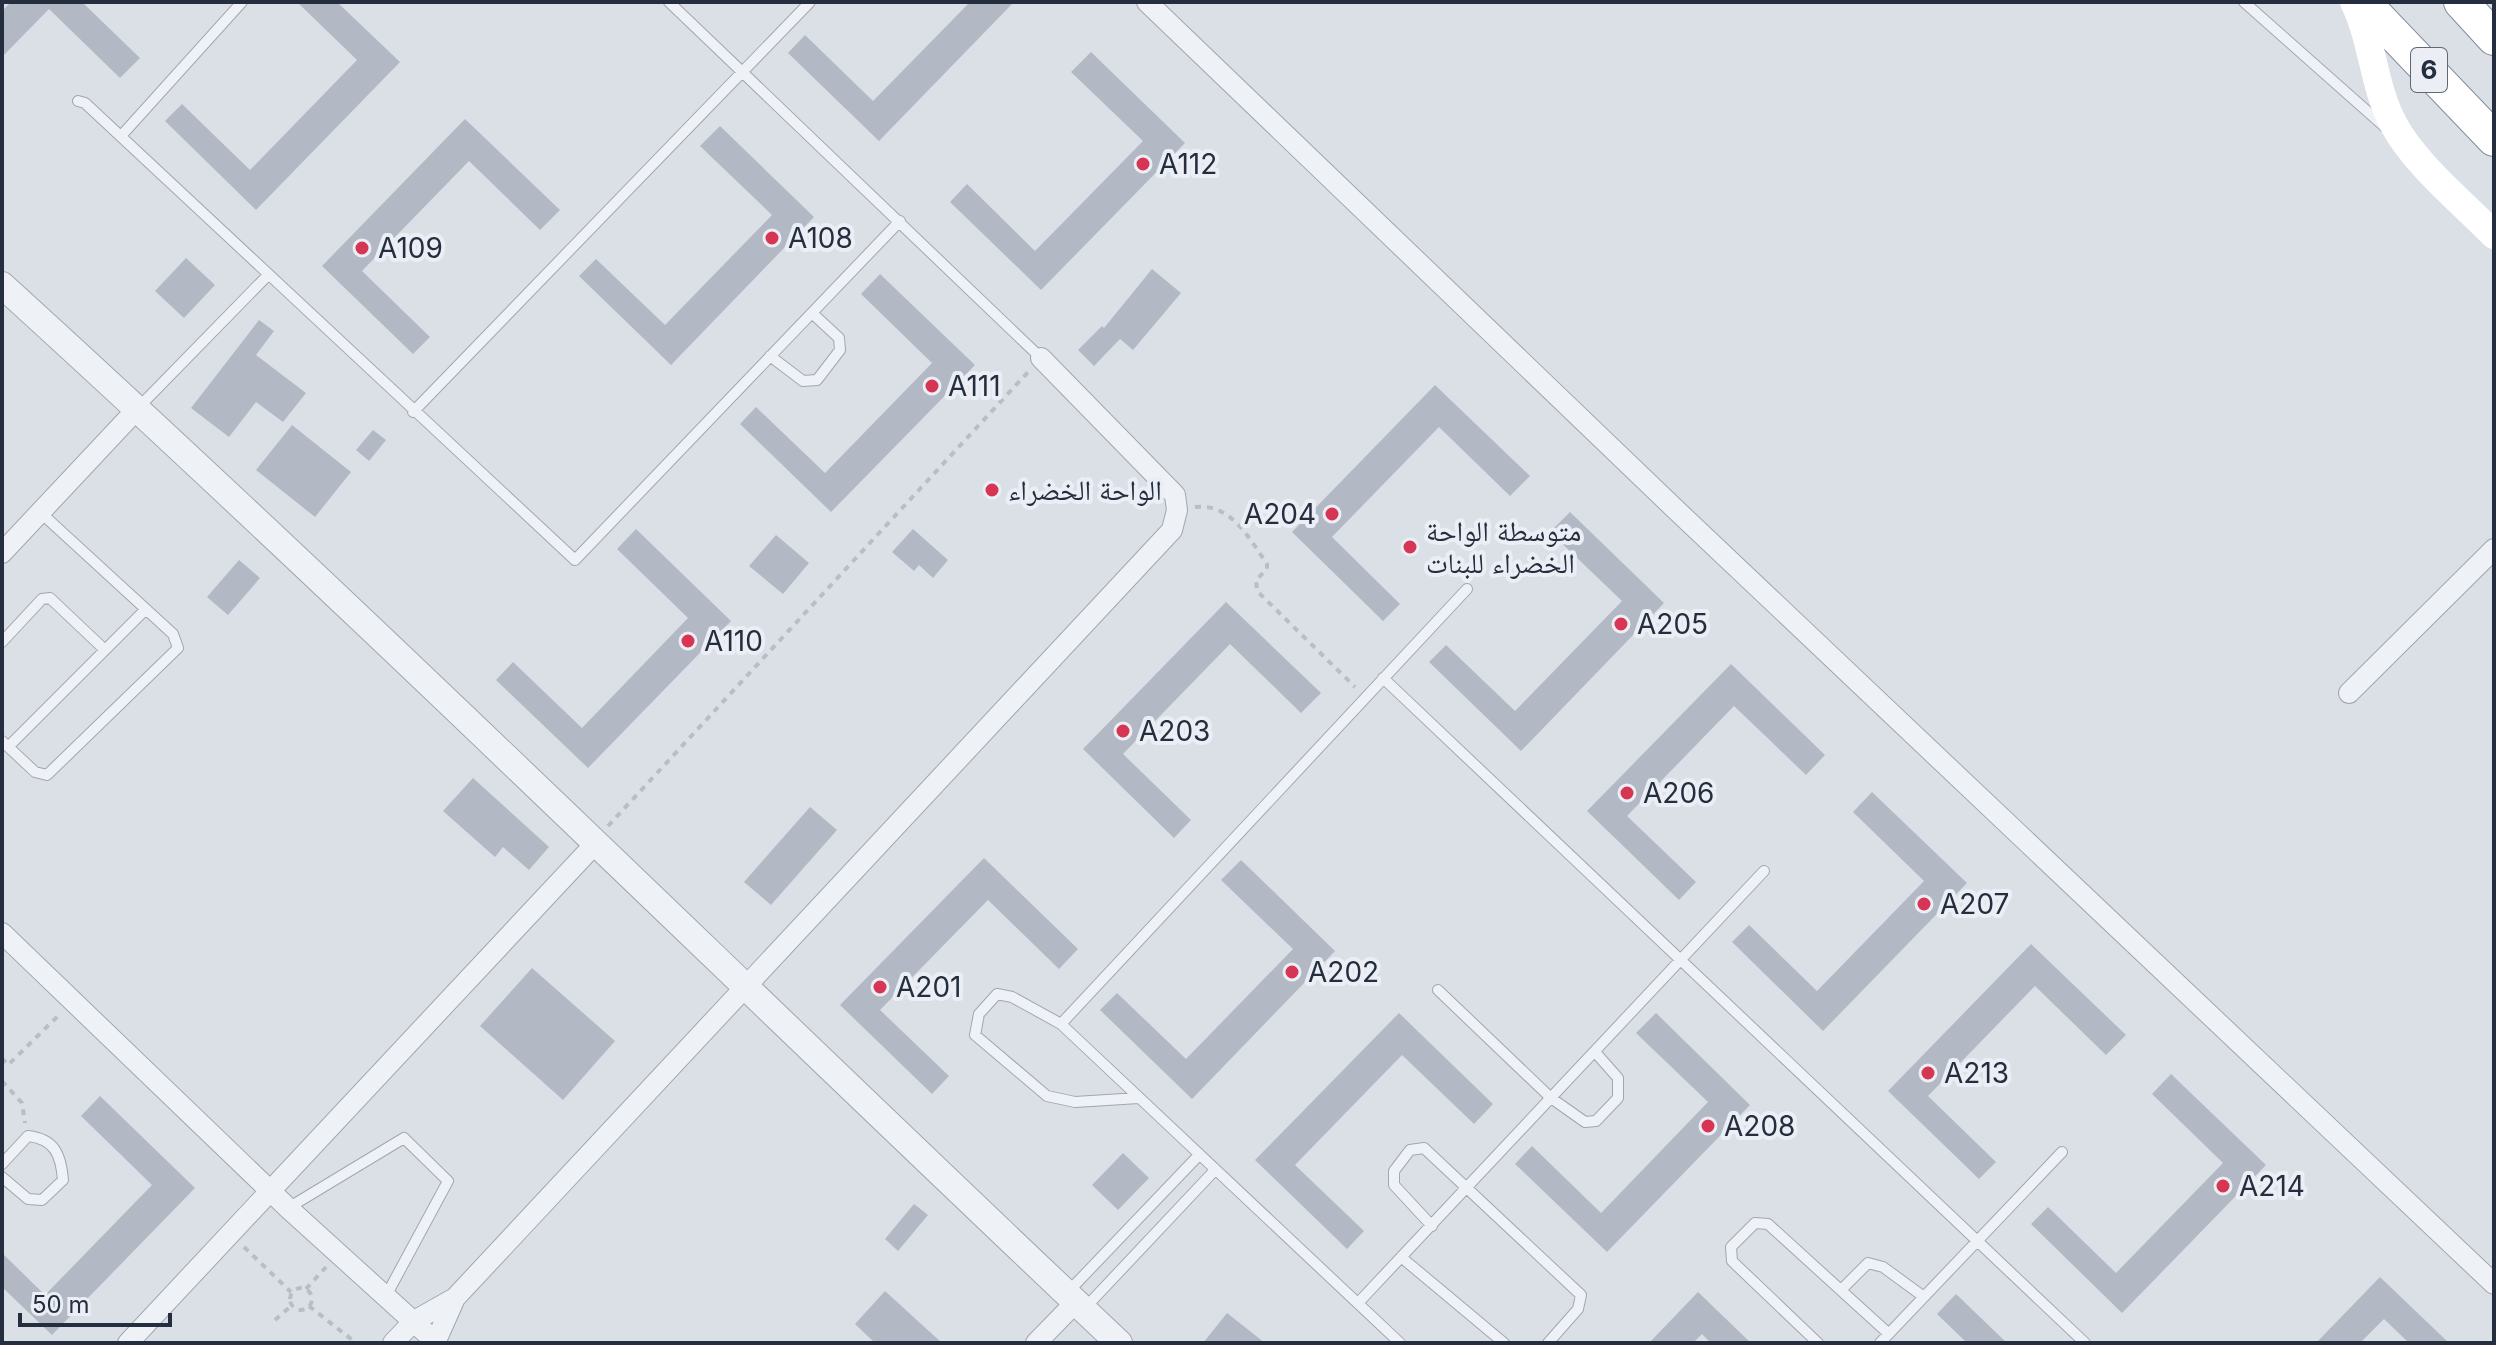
<svg xmlns="http://www.w3.org/2000/svg" width="2496" height="1345" font-family="Inter,'Noto Naskh Arabic',sans-serif">
  <style>
    .building { fill: #b2b9c4 }
    .lines { fill: none; stroke-linecap: round; stroke-linejoin: round }
    .service-casing { stroke: #a0a7b1; stroke-width: 12 }
    .minor-casing { stroke: #a0a7b1; stroke-width: 22 }
    .tertiary-casing { stroke: #a0a7b1; stroke-width: 28 }
    .trunk-casing { stroke: #828e9e; stroke-width: 36 }
    .path { stroke: #b9bec5; stroke-width: 4; stroke-dasharray: 6 6; stroke-linecap: butt }
    .service { stroke: #eef1f5; stroke-width: 10 }
    .minor { stroke: #eef1f5; stroke-width: 20 }
    .tertiary { stroke: #eef1f5; stroke-width: 26 }
    .secondary { stroke: #fff; stroke-width: 28 }
    .trunk { stroke: #fff; stroke-width: 34 }
    .poi-dot { fill: #d63653; stroke: #ebeff5; stroke-width: 3 }
    .labels { text-anchor: middle; stroke-width: 8; stroke-linejoin: round; paint-order: stroke }
    .shield { fill: #ebeff5; stroke: #606875; stroke-width: 2 }
    .shield-label { font-size: 26px; font-weight: bold; fill: #242e3e }
    .poi-label { font-size: 28px; fill: #242e3e; stroke: #ebeff5; text-anchor: start }
  </style>
  <rect width="100%" height="100%" fill="#dbe0e7"/>
  <path class="building" d="M11 2H82L140 58 120 78 49 9 2 57V11Z
    M297 2H337L400 62 256 210 165 121 182 104 250 170 357 60Z
    M970 2H1014L879 141 788 53 805 35 873 101Z
    M1091 52 1185 143 1041 290 950 202 967 184 1035 251 1143 141 1071 72Z
    M465 119 560 210 540 230 469 161 362 271 430 337 413 354 322 266Z
    M720 126 814 217 671 365 579 276 596 259 665 325 772 215 700 146Z
    M186 258 215 285 184 318 155 291Z
    M1152 269 1181 293 1133 350 1120 339 1094 366 1078 350 1102 326 1104 328Z
    M880 274 975 365 831 512 740 424 756 407 825 473 932 363 861 294Z
    M259 320 274 331 256 355 306 393 283 422 256 402 229 437 191 408Z
    M1435 385 1530 476 1510 496 1439 427 1332 537 1400 604 1383 621 1292 532Z
    M292 425 351 472 315 517 256 470Z
    M373 430 386 440 369 461 356 450Z
    M1570 512 1664 603 1521 751 1429 662 1446 645 1515 711 1622 601 1550 532Z
    M636 529 731 621 588 768 496 680 513 662 582 728 688 618 617 549Z
    M913 529 948 560 933 578 919 565 914 571 892 552Z
    M776 535 809 563 783 594 749 566Z
    M239 560 260 578 228 615 207 597Z
    M1226 602 1321 693 1301 713 1230 644 1123 754 1191 820 1174 838 1083 749Z
    M1731 664 1825 755 1806 775 1734 706 1627 816 1696 882 1679 900 1587 811Z
    M473 778 549 847 529 870 503 847 495 857 443 811Z
    M1872 792 1967 883 1823 1031 1732 942 1749 925 1817 991 1924 881 1853 812Z
    M810 807 837 830 771 905 744 882Z
    M984 858 1078 949 1059 969 988 900 880 1010 949 1076 932 1094 840 1005Z
    M1241 860 1335 951 1192 1099 1100 1010 1117 993 1186 1059 1293 949 1221 880Z
    M2031 944 2126 1035 2106 1055 2035 986 1928 1096 1996 1162 1979 1179 1888 1091Z
    M532 968 615 1041 563 1100 480 1026Z
    M1399 1013 1493 1104 1474 1124 1402 1055 1295 1165 1364 1231 1347 1249 1255 1160Z
    M1656 1013 1750 1105 1607 1252 1515 1164 1532 1146 1601 1213 1708 1102 1636 1033Z
    M2171 1074 2266 1165 2122 1313 2031 1224 2048 1207 2116 1273 2223 1163 2152 1094Z
    M100 1096 195 1188 52 1335 2 1287V1253L45 1295 152 1185 81 1116Z
    M1123 1153 1149 1178 1118 1210 1092 1185Z
    M914 1204 928 1215 898 1251 885 1239Z
    M2380 1277 2449 1343H2409L2384 1319 2360 1343H2316Z
    M885 1291 942 1343H875L855 1324Z
    M1698 1292 1751 1343H1711L1702 1334 1693 1343H1649Z
    M1956 1294 2007 1343H1967L1937 1314Z
    M1227 1313 1265 1343H1203Z"/>
  <g class="lines">
    <g class="service-casing">
      <path id="service" d="M669 2 1041 358
        M2244 2 2385 127
        M78 101 85 103 575 560 900 221
        M121 136 242 2
        M770 356 803 381 817 380 840 350 839 338 812 313
        M138 408 268 275
        M413 412 810 2
        M2 642 42 599 50 598 105 650
        M1383 678 2085 1343
        M2 741 35 772 47 775 178 648 173 634 40 512
        M8 747 146 609
        M1438 990 1551 1098 1585 1122 1596 1121 1618 1098V1078L1595 1052
        M1061 1024 1467 589
        M1139 1098 1075 1102 1047 1096 975 1035 979 1014 997 994 1012 997 1061 1024 1400 1343
        M2 1164 28 1136C55 1139 61 1155 63 1180L42 1200 28 1199 2 1177
        M288 1208 404 1138 448 1181 386 1296
        M1432 1226 1394 1185V1171L1410 1150 1424 1148 1581 1295 1578 1309 1548 1343
        M1401 1257 1504 1343
        M1841 1290 1868 1263 1883 1267 1924 1297
        M1068 1292 1199 1155
        M1358 1303 1764 871
        M1085 1308 1215 1170
        M1818 1343 1732 1261 1731 1247 1755 1223 1768 1224 1889 1334
        M1880 1343 2062 1152"/>
    </g>
    <g class="minor-casing">
      <path id="minor" d="M1147 2 1672 506 2494 1284
        M2 553 138 408
        M2349 693 2494 549
        M2 933 288 1208 437 1343
        M128 1343 595 844
        M393 1343 414 1321 455 1298 1172 530 1177 510 1175 495 1041 358
        M435 1343 455 1298
        M1036 1343 1076 1302"/>
    </g>
    <g class="tertiary-casing">
      <path id="tertiary" d="M2 285C381 630 746 991 1119 1343"/>
    </g>
    <g class="trunk-casing">
      <path id="trunk" d="M2363 2 2494 139
        M2461 2 2494 38"/>
    </g>
    <path class="path" d="M1195 507C1231 503 1249 538 1267 564V569L1256 580 1257 591 1355 687
      M608 826 1029 371
      M2 1058 8 1065 60 1014
      M2 1081 22 1103 25 1123
      M244 1247 291 1292
      M290 1299a11 11 0 1 1 22 0a11 11 0 1 1-22 0Z
      M306 1289 326 1267
      M309 1306 356 1343
      M275 1320 291 1306"/>
    <use href="#service" class="service"/>
    <use href="#minor" class="minor"/>
    <use href="#tertiary" class="tertiary"/>
    <path class="secondary" d="M2354 2C2373 41 2373 86 2394 125 2414 163 2464 204 2494 235"/>
    <use href="#trunk" class="trunk"/>
  </g>
  <g class="poi-dot">
    <circle cx="1143" cy="164" r="8"/>
    <circle cx="772" cy="238" r="8"/>
    <circle cx="362" cy="248" r="8"/>
    <circle cx="932" cy="386" r="8"/>
    <circle cx="992" cy="490" r="8"/>
    <circle cx="1332" cy="514" r="8"/>
    <circle cx="1410" cy="547" r="8"/>
    <circle cx="1621" cy="624" r="8"/>
    <circle cx="688" cy="641" r="8"/>
    <circle cx="1123" cy="731" r="8"/>
    <circle cx="1627" cy="793" r="8"/>
    <circle cx="1924" cy="904" r="8"/>
    <circle cx="1292" cy="972" r="8"/>
    <circle cx="880" cy="987" r="8"/>
    <circle cx="1928" cy="1073" r="8"/>
    <circle cx="1708" cy="1126" r="8"/>
    <circle cx="2223" cy="1186" r="8"/>
  </g>
  <g class="labels">
    <rect class="shield" x="2411" y="48" width="36" height="44" rx="6"/>
    <g class="shield-label">
      <text x="2429" y="79">6</text>
    </g>
    <g class="poi-label">
      <text x="1159" y="174">A112</text>
      <text x="788" y="248">A108</text>
      <text x="378" y="258">A109</text>
      <text x="948" y="396">A111</text>
      <text x="1008" y="500">الواحة الخضراء</text>
      <text x="1316" y="524" text-anchor="end">A204</text>
      <text x="1426" y="541">متوسطة الواحة<tspan x="1426" dy="32">الخضراء للبنات</tspan></text>
      <text x="1637" y="634">A205</text>
      <text x="704" y="651">A110</text>
      <text x="1139" y="741">A203</text>
      <text x="1643" y="803">A206</text>
      <text x="1940" y="914">A207</text>
      <text x="1308" y="982">A202</text>
      <text x="896" y="997">A201</text>
      <text x="1944" y="1083">A213</text>
      <text x="1724" y="1136">A208</text>
      <text x="2239" y="1196">A214</text>
    </g>
  </g>
  <rect width="2496" height="1345" fill="none" stroke="#242e3e" stroke-width="8"/>
  <path d="M20 1313v12h150v-12" fill="none" stroke="#242e3e" stroke-width="4"/>
  <text x="32" y="1313" font-size="24" fill="#242e3e" stroke="#ebeff5" stroke-width="6" paint-order="stroke">50 m</text>
</svg>
